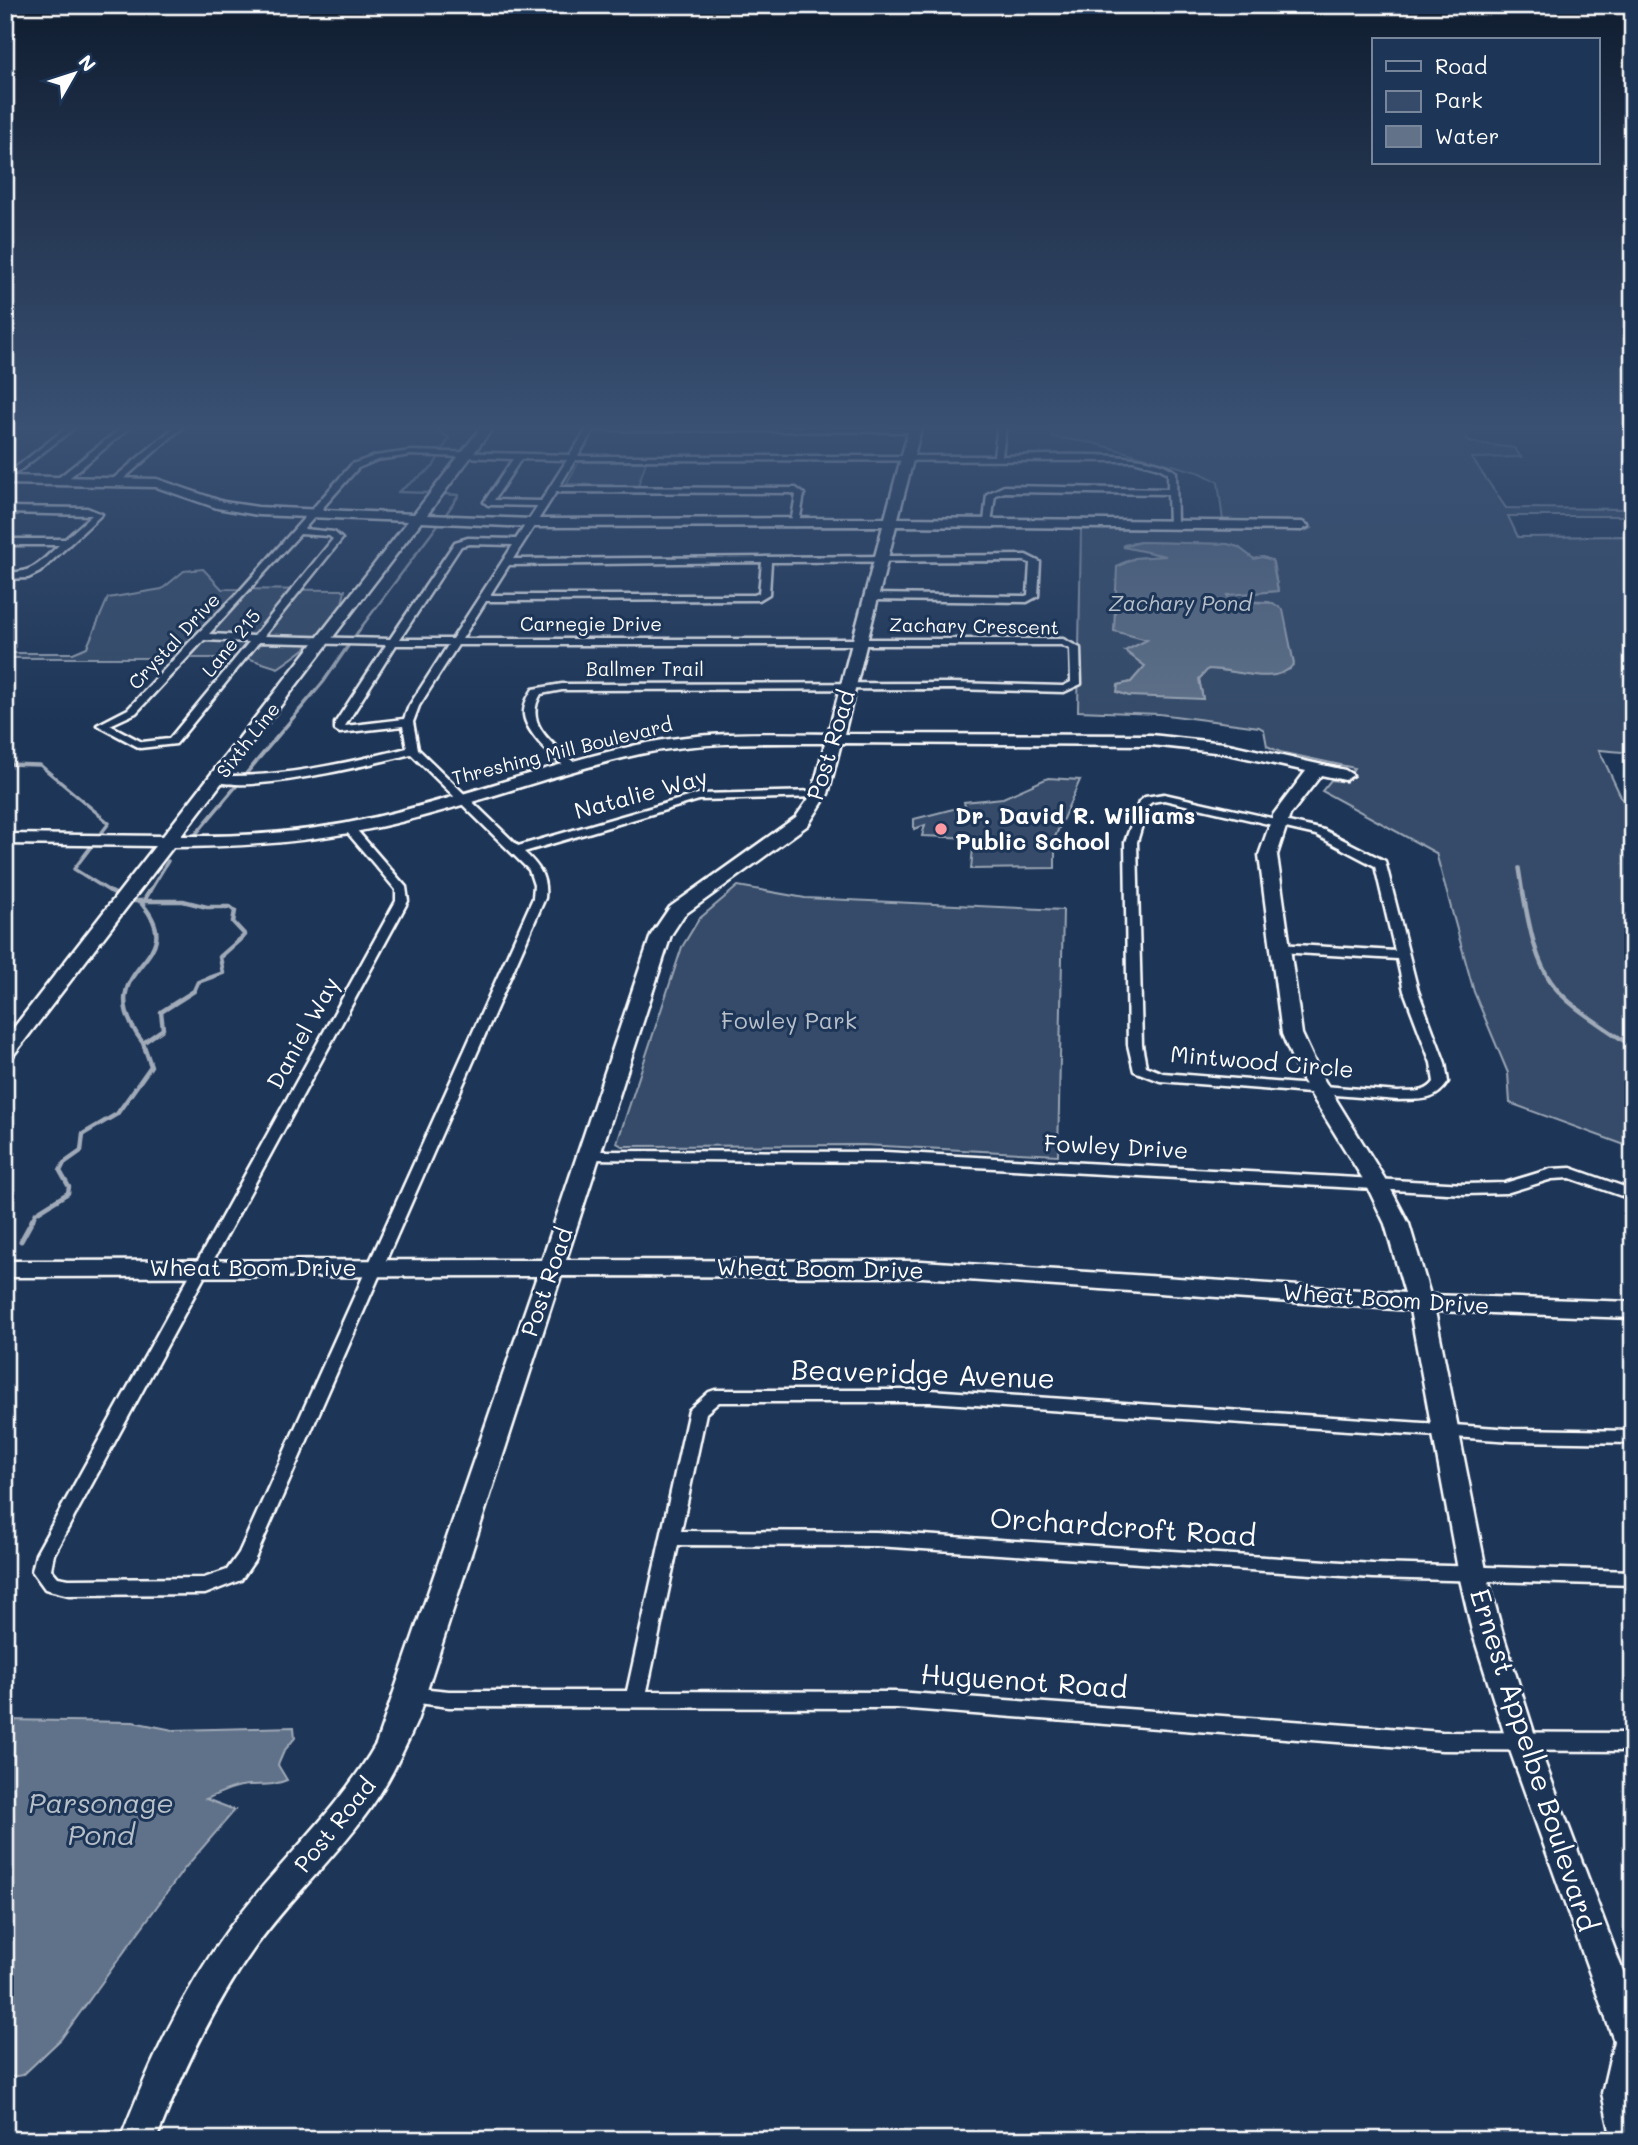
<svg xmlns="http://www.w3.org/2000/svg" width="1638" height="2145" font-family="Mali,sans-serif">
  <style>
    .green { fill: #364b69; stroke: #9aa5b4; stroke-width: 2; fill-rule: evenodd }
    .water { fill: #617289; stroke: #a0aab8; stroke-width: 2 }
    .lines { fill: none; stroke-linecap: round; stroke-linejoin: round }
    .stream-far3 { stroke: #a0aab8; stroke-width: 2.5 }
    .stream-far2 { stroke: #a0aab8; stroke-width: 3.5 }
    .stream-far1 { stroke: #a0aab8; stroke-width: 4.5 }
    .stream { stroke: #a0aab8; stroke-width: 5 }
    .street-casing { stroke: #fff; stroke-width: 5 }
    .secondary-casing { stroke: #fff; stroke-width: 5 }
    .street { fill: #1d3557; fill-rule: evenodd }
    .secondary { fill: #1d3557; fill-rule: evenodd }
    .poi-dot { fill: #ff9aa2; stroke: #1d3557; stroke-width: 2.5 }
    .labels { text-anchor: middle; stroke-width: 6; stroke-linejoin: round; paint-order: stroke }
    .far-street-label { font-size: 19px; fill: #fff; stroke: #1d3557 }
    .far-water-label { font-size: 21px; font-style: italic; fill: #b8c0ca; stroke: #1d3557 }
    .street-label { font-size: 23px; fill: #fff; stroke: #1d3557 }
    .poi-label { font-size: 23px; font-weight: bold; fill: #fff; stroke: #1d3557; text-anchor: start }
    .park-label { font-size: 23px; fill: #b9c0ca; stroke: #1d3557 }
    .near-street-label { font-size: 28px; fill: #fff; stroke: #1d3557 }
    .near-water-label { font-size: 28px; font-style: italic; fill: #b8c0ca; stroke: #1d3557 }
  </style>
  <rect width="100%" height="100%" fill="#1d3557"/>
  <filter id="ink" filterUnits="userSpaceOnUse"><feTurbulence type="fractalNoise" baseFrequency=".0143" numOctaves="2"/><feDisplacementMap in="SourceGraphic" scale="14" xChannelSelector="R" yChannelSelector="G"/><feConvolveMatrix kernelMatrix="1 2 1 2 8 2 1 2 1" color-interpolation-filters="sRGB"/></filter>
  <g filter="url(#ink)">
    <path class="green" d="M1053 425H1461L1469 442 1514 448 1521 457 1472 458 1506 508 1633 509V516H1508L1518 537 1633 536V753L1599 750 1623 801 1633 811V1148L1510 1103 1508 1073 1474 992 1436 853 1322 791 1331 780 1346 782 1354 768 1280 752 1267 746 1264 730 1259 727 1159 714 1078 711 1081 529 1304 531 1312 528 1306 522 1223 521 1218 482 1201 473 1093 443 1052 437ZM1140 542 1227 544 1238 547 1254 559 1264 557 1273 562 1278 591 1227 595 1231 601 1269 602 1280 608 1290 669C1264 681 1236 670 1208 669L1199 679 1203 699 1118 685 1131 682 1145 666 1125 651 1148 640 1120 564 1135 558 1166 556 1123 545Z
      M579 462H646L638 486 566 484Z
      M203 569 222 589 345 590C340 627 305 649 278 668L247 658H5V653H73L87 647 108 598 162 589 184 571Z
      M1048 778 1080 780 1055 837V868L971 869 974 838 922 836 925 825 914 829V819L965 806 964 802 1003 798Z
      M738 886 805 898 1063 910 1058 1155 863 1145 622 1146 617 1143 682 947 699 919Z"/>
    <path class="water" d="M1140 542 1227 544 1238 547 1254 559 1262 557 1272 560 1278 591 1227 595 1231 601 1273 603 1283 610 1294 664C1275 688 1233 668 1208 669L1199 679 1203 699 1129 696 1117 692 1118 685 1131 682 1145 666 1125 651 1147 640 1114 631 1117 567 1135 558 1166 556 1123 547Z
      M5 1720 133 1722 173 1730 294 1727 295 1738 284 1751 278 1765 287 1780C273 1786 264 1784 249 1785 234 1786 220 1793 206 1799L235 1810 184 1869 61 2039 23 2075 5 2078Z"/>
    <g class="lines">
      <path class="stream-far3" d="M429 493 398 492 433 467 449 438 431 425
        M444 494 459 495 444 517
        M357 633 440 522"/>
      <path class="stream-far2" d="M353 639 359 631
        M5 764 40 765 109 823 74 869 114 894
        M245 775 324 681 348 646
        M195 835 238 784
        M1519 868 1523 894
        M148 894 168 861"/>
      <path class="stream-far1" d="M111 892 115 894
        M1523 892C1540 991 1553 993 1633 1047
        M143 1043C84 965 194 964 142 904L149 892
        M32 1220 36 1213 68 1193 69 1187 60 1171 64 1163 81 1151 83 1134 117 1114 151 1066 143 1043 163 1029 161 1012 194 991 198 982 223 973 220 957 245 935 233 922 235 911 230 907H207L183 901H134"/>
      <path class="stream" d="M21 1241 33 1219"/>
      <g class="street-casing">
        <path id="street" d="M70 425H78L5 482V476Z
          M125 425H133L64 482H58V478Z
          M177 425H185L120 482H114V478Z
          M590 425 915 428 919 430 915 432 594 430 578 456H994L998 425H1006L1002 456C1042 456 1148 448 1176 472L1177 524 1173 527 1169 524 1168 494 1005 492 995 495 991 524 984 522 987 494 1004 486 1168 489V473L1159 468 1134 461 575 460 559 487 796 488 804 494 799 523 795 526 791 523 796 495 791 493 556 492 513 559 1026 555 1040 562 1038 596 1027 602 872 600 867 597 872 594 1025 596 1028 595 1030 563 1024 561 771 562 769 594 759 600 486 601 462 639H1063L1080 648 1081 684 1064 692 953 689 562 690 541 694C522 725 556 746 577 765L579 767 573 770C557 764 526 733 524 715 523 705 528 697 533 689L562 684 953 683 1063 686 1071 682 1070 649 1061 645H458L419 706 413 722 418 749 518 846 698 794 820 791 826 794 820 797 699 800 524 852C539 866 547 876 545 898L254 1561 241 1580 205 1594 69 1595 45 1589 32 1571 36 1554 396 901V890L346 831V827H354L406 887 408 901 54 1554 51 1569 58 1577 69 1579 204 1578 227 1570 239 1553 533 898 534 885 529 870 411 754C377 763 238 797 212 779L218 776C283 777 344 764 407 748L403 726 340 733 335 730V723L386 645 259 642 176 744 140 748 97 725 128 709 196 635 236 595 352 464 375 456 411 451 570 455ZM411 455 513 459 484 502 488 505 538 506 516 539 468 538 455 542 390 639 264 636 342 539 334 532 304 529 358 468 377 460ZM521 459 567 460 541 501 494 500ZM300 534 329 536 333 539 254 636 209 634ZM469 544 513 545 452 639H400L461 546ZM762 562 759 593 754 595H490L509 565ZM204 640 249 642 169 739 142 742 110 725 136 713ZM396 645H448L409 706 404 719 345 726Z
          M5 507 87 508 102 514 40 572 28 578 5 579V573C35 572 38 564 59 545H5V539H65L92 515 5 513Z
          M1164 794 1324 830 1385 861 1418 991 1445 1063 1448 1082C1435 1103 1420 1099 1398 1100L1160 1081 1134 1071 1128 1045 1125 842 1139 802 1145 797ZM1164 800 1316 835 1375 866 1395 951 1279 944 1273 948 1279 952 1397 959 1404 991 1431 1063 1434 1082C1426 1094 1411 1091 1398 1092L1163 1073 1146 1066 1142 1045 1137 842 1148 805 1152 802Z
          M590 1151 885 1152 1465 1184 1505 1183 1551 1169 1571 1168 1633 1190V1200L1570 1178 1552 1179 1506 1193 1465 1194 885 1162 585 1159 583 1156Z
          M715 1390H930L1513 1429 1633 1431V1443L1513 1441 930 1402H719L706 1413 681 1531 876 1532 1373 1564 1633 1571V1585L1373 1578 876 1546 678 1545 647 1691 896 1692 1442 1732 1633 1733V1751L1442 1750 896 1708 449 1707 403 1701 400 1695 403 1689 410 1687 449 1691H627L689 1410 709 1392Z"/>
      </g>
      <g class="secondary-casing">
        <path id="secondary" d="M483 425H495L427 515 531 519 885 518 910 425H922L898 518 1302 522 1309 526 1302 530 896 526 844 734 1151 735 1224 743 1345 770 1353 775 1345 780 1321 775 1290 815 1277 855 1302 1034 1321 1075 1388 1184 1409 1224 1430 1295 1633 1302V1318L1435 1311 1487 1575 1502 1631 1537 1742 1633 1998V2140H1612L1602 2093 1614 2041 1507 1742 1472 1631 1459 1575 1410 1310 922 1277 561 1276 417 1721C403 1752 389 1782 369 1810 334 1859 288 1900 253 1950 212 2008 182 2073 156 2140H120C149 2065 182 1992 230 1927 277 1864 337 1812 376 1744L537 1276 5 1277V1261L542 1260 651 935 670 907 796 817 812 794 825 743C763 743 701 741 640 754 552 773 467 808 379 827 311 842 243 847 173 847L12 1057 5 1059V1039L155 846 5 844V834L163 836 408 521 258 515 217 508 156 487 5 484V476L157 479 224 502 258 507 414 514ZM421 522 531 527 883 526 828 734C764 733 700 731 637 745 549 764 464 797 376 817 312 832 247 837 181 836ZM841 743 1151 745 1224 753 1306 771 1273 815 1259 855 1282 1034 1299 1075 1366 1184 1385 1224 1405 1293 922 1261 566 1260 671 935 684 915 808 825 828 794Z"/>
      </g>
      <use href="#street" class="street"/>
      <use href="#secondary" class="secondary"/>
    </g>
  </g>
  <linearGradient id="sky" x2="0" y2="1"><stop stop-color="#101d30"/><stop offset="0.59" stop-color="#3a5174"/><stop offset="1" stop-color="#3a5174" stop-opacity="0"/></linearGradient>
  <rect width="1638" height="725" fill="url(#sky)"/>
  <circle class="poi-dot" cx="941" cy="829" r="7"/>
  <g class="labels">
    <g class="far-street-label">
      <text x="591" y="631">Carnegie Drive</text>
      <text transform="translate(974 626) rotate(1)" y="7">Zachary Crescent</text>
      <text transform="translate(174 641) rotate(-47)" y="7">Crystal Drive</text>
      <text transform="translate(231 643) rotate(-51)" y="7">Lane 215</text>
      <text x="645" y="676">Ballmer Trail</text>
      <text transform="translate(248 740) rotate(-52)" y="7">Sixth Line</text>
      <text transform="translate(562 751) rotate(-14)" y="7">Threshing Mill Boulevard</text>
    </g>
    <g class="far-water-label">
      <text x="1180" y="611">Zachary Pond</text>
    </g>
    <g class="street-label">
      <text transform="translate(831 745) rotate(-73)" y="8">Post Road</text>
      <text transform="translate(641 794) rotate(-15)" y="8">Natalie Way</text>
      <text transform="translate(303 1033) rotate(-61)" y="8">Daniel Way</text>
      <text transform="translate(1262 1062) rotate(5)" y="8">Mintwood Circle</text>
      <text transform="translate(1116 1147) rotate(3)" y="8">Fowley Drive</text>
      <text x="253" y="1276">Wheat Boom Drive</text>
      <text transform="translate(820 1269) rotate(1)" y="8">Wheat Boom Drive</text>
      <text transform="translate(547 1282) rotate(-71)" y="8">Post Road</text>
      <text transform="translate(1386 1299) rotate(4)" y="8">Wheat Boom Drive</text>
      <text transform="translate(335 1825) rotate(-51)" y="8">Post Road</text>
    </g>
    <g class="poi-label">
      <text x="955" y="824">Dr. David R. Williams<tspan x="955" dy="26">Public School</tspan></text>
    </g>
    <g class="park-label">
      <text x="789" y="1029">Fowley Park</text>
    </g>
    <g class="near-street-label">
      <text transform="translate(923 1374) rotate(2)" y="10">Beaveridge Avenue</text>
      <text transform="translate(1123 1527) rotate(4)" y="10">Orchardcroft Road</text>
      <text transform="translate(1024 1681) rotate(4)" y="10">Huguenot Road</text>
      <text transform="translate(1534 1760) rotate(72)" y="10">Ernest Appelbe Boulevard</text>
    </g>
    <g class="near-water-label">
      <text x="101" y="1813">Parsonage<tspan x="101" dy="32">Pond</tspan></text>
    </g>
  </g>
  <rect width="1638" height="2145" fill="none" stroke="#1d3557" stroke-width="28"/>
  <rect x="14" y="14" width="1610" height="2117" fill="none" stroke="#fff" stroke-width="2.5" filter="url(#ink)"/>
  <rect x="1372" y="38" width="228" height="126" fill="#1d3557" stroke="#77869a" stroke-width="2"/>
  <rect x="1386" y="61" width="35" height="10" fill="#1d3557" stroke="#77869a" stroke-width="2"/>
  <text x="1435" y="74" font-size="21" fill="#ffffff">Road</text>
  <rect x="1386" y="91" width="35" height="21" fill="#364b69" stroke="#77869a" stroke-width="2"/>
  <text x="1435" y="108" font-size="21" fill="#ffffff">Park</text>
  <rect x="1386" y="126" width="35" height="21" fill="#617289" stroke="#77869a" stroke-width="2"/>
  <text x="1435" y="144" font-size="21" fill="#ffffff">Water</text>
  <g transform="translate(74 74) rotate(51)" stroke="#1d3557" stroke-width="5" paint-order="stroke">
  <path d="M0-5L12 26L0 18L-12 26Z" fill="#ffffff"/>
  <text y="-10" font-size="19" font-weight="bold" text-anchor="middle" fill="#ffffff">N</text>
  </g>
</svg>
